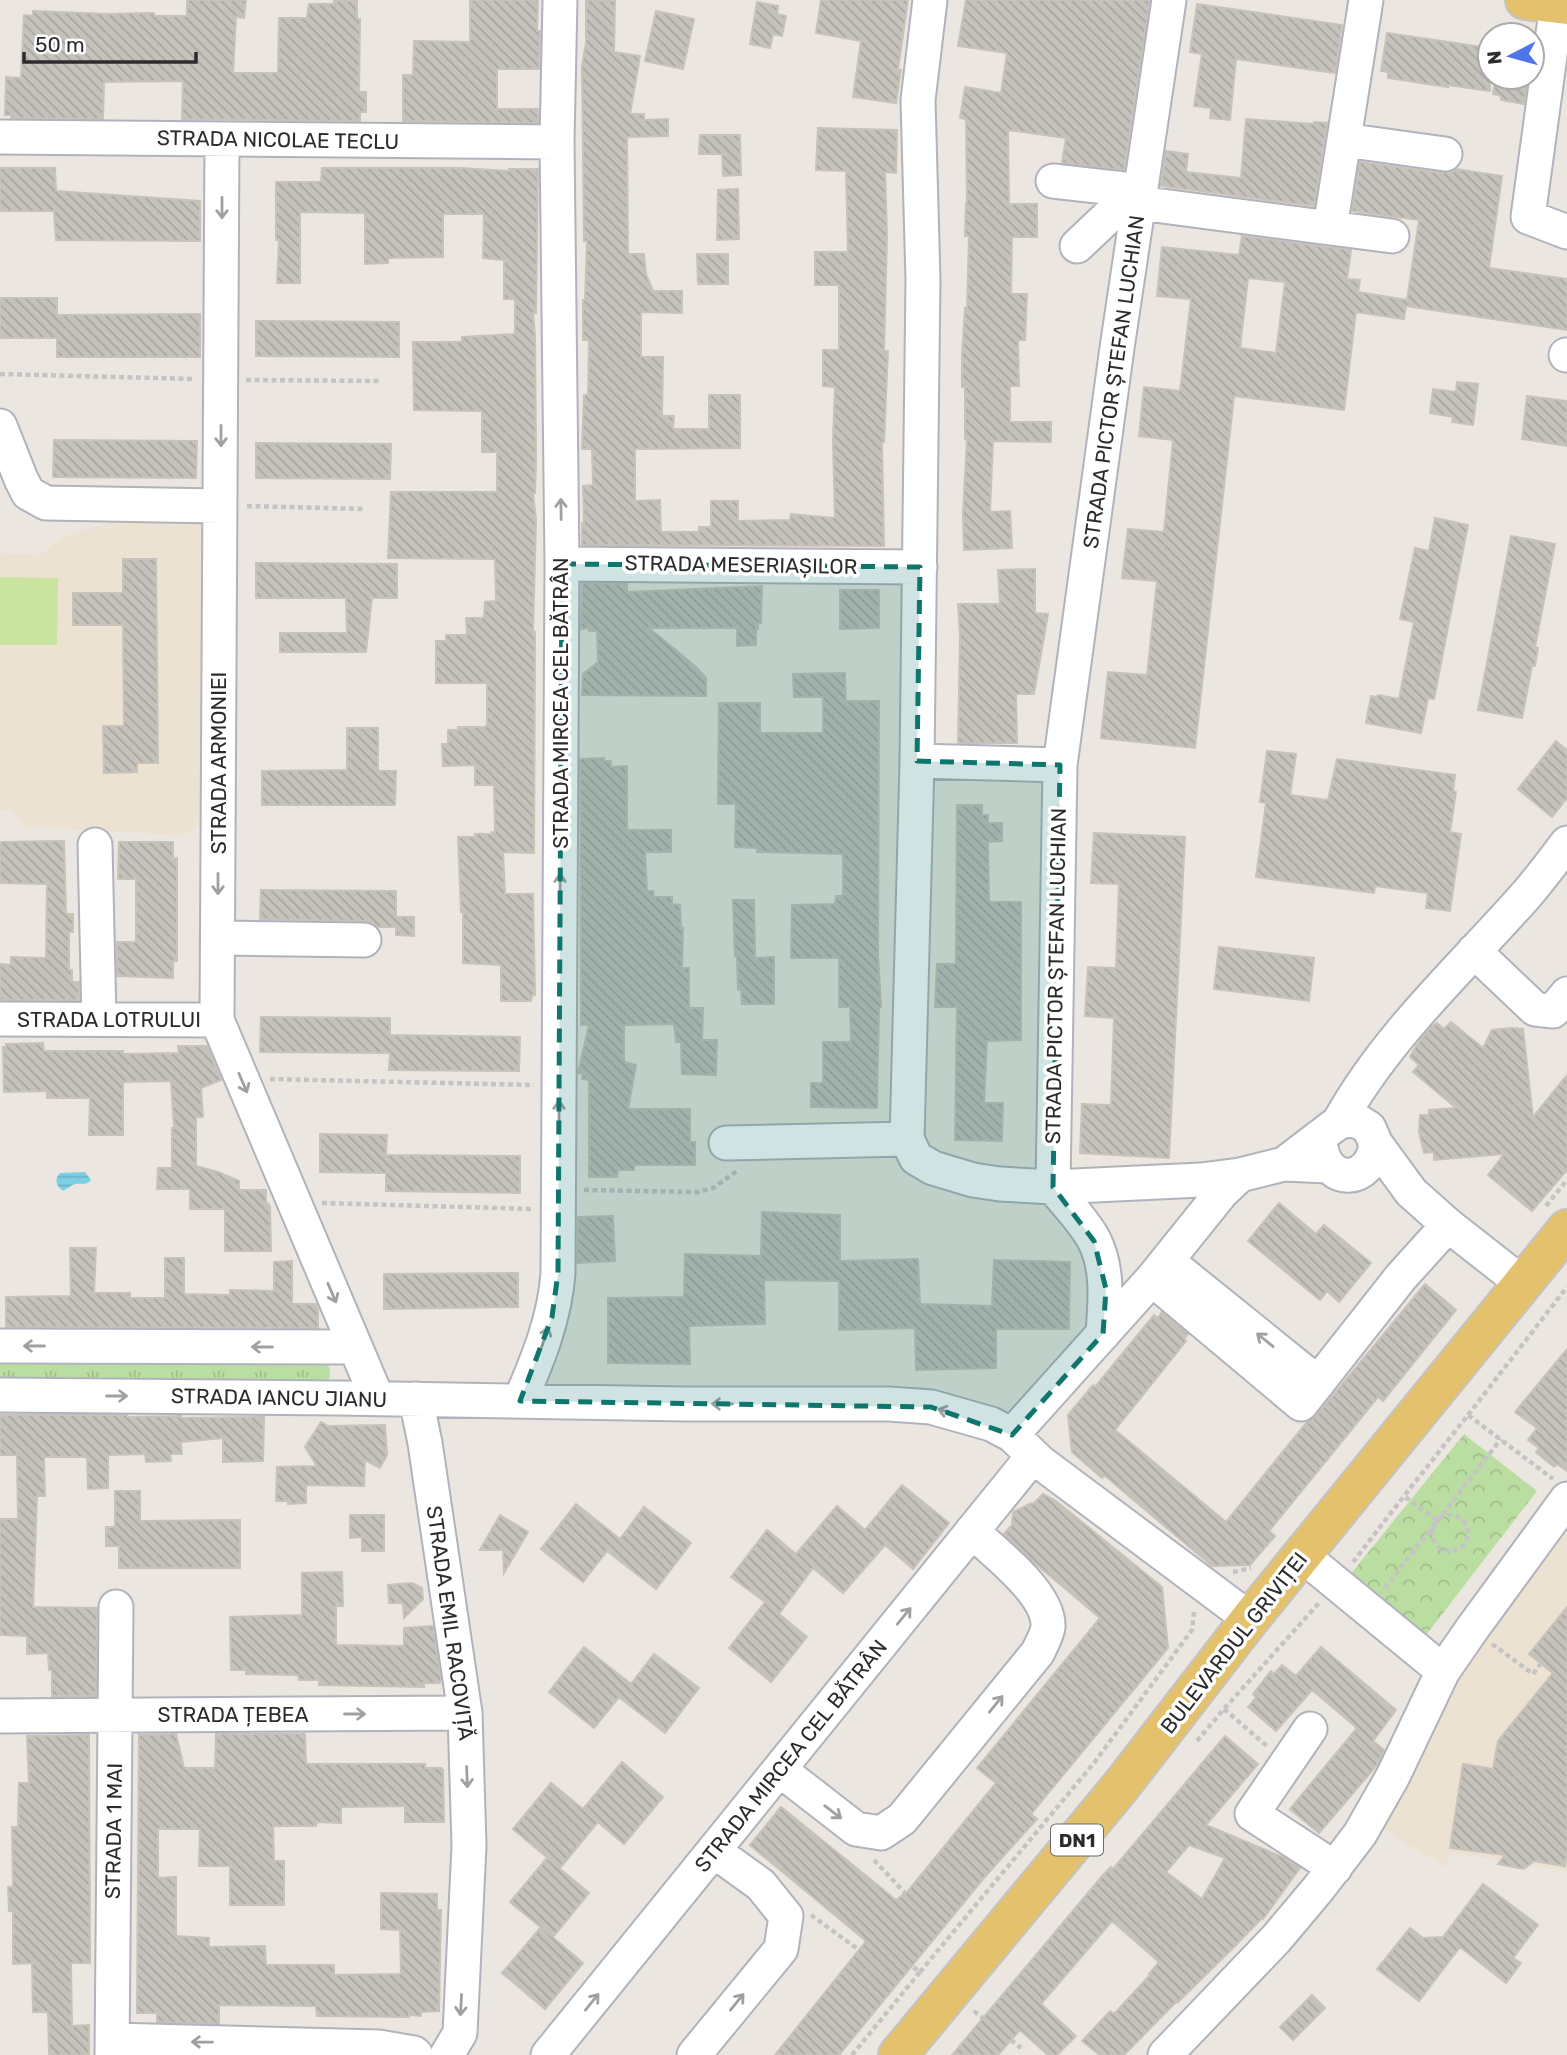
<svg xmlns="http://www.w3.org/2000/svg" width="1567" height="2055" font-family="Rubik,sans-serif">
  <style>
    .education { fill: #ece2d1 }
    .grass { fill: url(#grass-tufts) }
    .park { fill: url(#park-crowns) }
    .pitch { fill: #cae49f }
    .water { fill: url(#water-rules) }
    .building { fill: url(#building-back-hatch); stroke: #c8c2ba; stroke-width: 2; fill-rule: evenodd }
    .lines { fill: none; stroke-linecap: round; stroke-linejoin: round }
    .minor-casing { stroke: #b0b3bb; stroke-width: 37 }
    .major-casing { stroke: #c4c4c4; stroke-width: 42 }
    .path { stroke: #c4c4c4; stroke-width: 4.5; stroke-dasharray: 5 3.5; stroke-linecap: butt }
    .minor { stroke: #fff; stroke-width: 33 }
    .major { stroke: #e4c26d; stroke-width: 38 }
    .oneway { stroke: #a0a0a0 }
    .marked { fill: #0f766e; fill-opacity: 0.2; stroke: #0f766e; stroke-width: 5; stroke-dasharray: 14 9; stroke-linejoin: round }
    .labels { text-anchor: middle; stroke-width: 7; stroke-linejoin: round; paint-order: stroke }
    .shield { fill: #fff; stroke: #6b6b6b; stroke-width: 2 }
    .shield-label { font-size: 19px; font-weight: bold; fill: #2c2c2c }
    .street-label { font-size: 21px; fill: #2c2c2c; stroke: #fff }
  </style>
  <defs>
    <pattern id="grass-tufts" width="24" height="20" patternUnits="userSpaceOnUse" patternTransform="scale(1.75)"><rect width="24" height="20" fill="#badea2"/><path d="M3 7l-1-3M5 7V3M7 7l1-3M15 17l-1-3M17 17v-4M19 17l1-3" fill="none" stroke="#a0bf8c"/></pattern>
    <pattern id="park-crowns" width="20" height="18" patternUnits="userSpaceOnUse" patternTransform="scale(1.75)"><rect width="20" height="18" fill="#badea2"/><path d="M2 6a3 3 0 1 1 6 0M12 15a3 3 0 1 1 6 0" fill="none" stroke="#a0bf8c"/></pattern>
    <pattern id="water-rules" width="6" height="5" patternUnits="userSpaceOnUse" patternTransform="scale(1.75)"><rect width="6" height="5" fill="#7dcfe4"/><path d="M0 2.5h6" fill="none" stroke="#6cb2c4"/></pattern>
    <pattern id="building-back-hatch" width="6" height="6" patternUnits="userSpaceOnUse" patternTransform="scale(1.75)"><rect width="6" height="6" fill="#c5c1bb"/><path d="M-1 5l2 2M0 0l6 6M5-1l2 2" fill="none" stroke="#a9a6a1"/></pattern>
  </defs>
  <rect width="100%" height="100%" fill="#ece6e0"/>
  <path class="education" d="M111 522 207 524 204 824 181 835 25 827 12 810H0V553L40 555 63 537Z
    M1567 1526V1871L1449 1852 1446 1867 1380 1828 1445 1686Z"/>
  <path class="grass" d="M0 1352 323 1358C333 1369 332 1378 322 1388L0 1389Z"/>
  <path class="park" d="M1464 1434 1537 1491 1423 1639 1349 1576Z"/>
  <path class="pitch" d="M0 577 58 578 57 645H0Z"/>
  <path class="water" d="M85 1172 91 1180C85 1186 83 1183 75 1184 71 1185 67 1189 63 1191 56 1186 54 1179 60 1173Z"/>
  <path class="building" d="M187 0H246L244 18 236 17 233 73H278L279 18H307L309 4H334V1H357V19H360L359 92H366V112H360V121L182 119 183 81 104 82 103 119 11 118V115H5L6 77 21 78 24 15 33 16V11L107 14 154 13V16H187Z
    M470 0H538L537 31H540L539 69H497V109H538V123L403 121V75H413L414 41 470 42Z
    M586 0 615 1 614 52 640 56 630 114H644V120L668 119V136L627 137 628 254H644L646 274 653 291H682V313L641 312V357H663L662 416H674L673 429H709V395H740V448L635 449V501L660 500 661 532H699V527H711V501H738V521L790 520 791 514 835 518 833 441 835 387 823 386V350H839V285H815V252H848L846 171 816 170 818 128 897 130 896 173 885 172 887 235 884 351H888L884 442H882L884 546 582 545V523H584L583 486 593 485 592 449H582L584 395H588L589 340H583V300H585L587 241H584L582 65 586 43Z
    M821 0H908L898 70H901L896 103 853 97 861 41 816 33Z
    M966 0H1150L1124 170 1062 163 1066 138 1008 130 1009 204H1037V237H1012L1011 294H1027L1025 340H1018L1019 386H1010V422H1051V442L993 441 990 512 1010 511 1012 548 964 550 963 513 967 439H965V387H962V356L965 308H967L969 236H965L966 203H967L966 119 960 118 965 87 1001 93 1007 53 958 46Z
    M757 2 778 6 777 14 786 16 782 36 773 34 770 48 750 44Z
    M1197 4 1342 25 1335 73 1236 59 1230 120 1210 118 1211 108 1194 106 1202 54 1190 52Z
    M656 11 694 19 683 69 645 61Z
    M1387 33 1490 48V91L1448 85V87L1388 78V72L1381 71Z
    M1496 77H1528L1524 104 1501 100V96L1493 94Z
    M1246 119 1314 124V122L1327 123 1314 206 1161 186 1166 151 1188 154 1186 172 1241 178Z
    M700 135H740L741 175 723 176 722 154H699Z
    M1360 162 1442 173 1452 172 1456 169 1502 176 1489 268 1567 279V330L1406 306 1404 319 1356 312 1344 410 1234 396 1195 748 1101 738 1108 672 1147 675 1157 581 1122 578 1128 529 1164 532 1173 440 1139 436 1144 387 1180 391 1191 299 1157 296 1162 247 1239 255 1242 236 1351 250 1347 279 1360 280 1358 292 1407 300 1419 220 1352 211ZM1248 278 1285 282 1276 353 1240 348Z
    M0 168H55L56 191 200 201V241L56 240 54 211H0Z
    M322 168H461L509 171V169H538L536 313H533L535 335 536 461 535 493H533L536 520 533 632H535L534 853 503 852 505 894H533L535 995H532L531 1001H501V965L463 963V912H461L458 837H476L475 834H492V832H495L494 785H475V765L443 766 442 744H448V730H458V727H485L487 724V683H436V641H446V635H467L466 618H484L485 602 496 601 495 559 388 558 391 492H497V452H482V411L414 410 413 342H462V337L515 334V299H504V260L483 258 484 214H443V257L388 258V263L365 264V213L300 212V283H277L279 240H276V182H321Z
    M738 189 739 239 717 240 718 190Z
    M697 254H728V284H698Z
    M0 298H57V315L200 314V357H57V338H0Z
    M256 321 399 322V357L256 356Z
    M1457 382 1478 384 1473 425 1452 422 1453 417 1430 413 1433 389 1456 392Z
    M1527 396 1567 401V446L1522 439Z
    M54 440 197 441 196 478 53 477Z
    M256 443 391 444 390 479 256 478Z
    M1435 518 1468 525 1434 699 1428 698 1421 733 1366 723 1371 696 1377 697 1378 695 1399 699 1414 622 1400 619 1415 548 1429 551Z
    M1511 536 1555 544 1535 647 1538 648 1535 666H1532L1522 718 1478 710Z
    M123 559H156L158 763H137V772L104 773 103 726H124L123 625H73V593H123Z
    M256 563 397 564V598H372L366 652H280V633H347L346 598H256Z
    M1035 569V613L1048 614 1034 694H1016L1017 743H958L960 637 958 604H1000L998 570Z
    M582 583 627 584V592L762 586 761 623H758V629H756V645L737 646V628H649L695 666 706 678V696L582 695 583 674 598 662 597 631H589V628L581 629Z
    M840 590H879V628L840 629Z
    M845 673 846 701H879L878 956 881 1007H879L877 1108 811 1107V1083H823V1042H851L850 1007H839V958H791L792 905 835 904 836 896H843V854L757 852V848L735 847 736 804H718L719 703H760V733H823V697H794L793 674Z
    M347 728H378V771H396L395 805H262V771L347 770Z
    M1556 741 1567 750V798L1552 817 1518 789Z
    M1267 751 1296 754 1290 795 1328 800 1337 759 1455 775 1453 791 1456 792 1450 832 1461 834 1450 911 1426 908 1428 893 1375 886 1374 893 1256 877 1266 803 1260 802Z
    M604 758V761H611V767L627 766V830H671V852H645L647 891H653L654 897H672V904L680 905 681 928H683L682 968H689V1008H703L702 1040H717L716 1075 682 1074 681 1042H676L674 1024 624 1025V1062L636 1065 628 1109H690V1142H695V1165H634V1170H618L617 1177H589V1080L582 1079 583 1074 578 1073 589 1025H581L580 759Z
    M957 805H982V815H988V823H1002V841L988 842 989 902H1021V1040L987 1041 984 1103H1003L1002 1141 955 1140 957 1007H935L937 964H956Z
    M1094 833 1185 837 1169 1158 1080 1153 1082 1104 1111 1105 1114 1018 1085 1016 1088 967 1116 968 1119 884 1091 883Z
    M64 841 66 914H73V932H69V970H72V982H79V1000H0V964L11 965V957L46 958 47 884 0 883V842Z
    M119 842H173V859L177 858V961H173V978L117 976V942H136V879H118Z
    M261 890 396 891V917H414V936L396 935V924V927H377L373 923 364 921 260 919Z
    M733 900H754L755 958 774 957V1004H742L741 990H738L737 956H735Z
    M1219 947 1314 958 1309 1001 1214 989Z
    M261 1017 390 1018V1035L520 1037 519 1071 389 1070 390 1053 260 1052Z
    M1451 1022 1483 1048 1492 1030 1511 1028 1523 1029 1533 1117 1567 1075V1170L1532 1211 1488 1175 1504 1154 1434 1160V1152L1424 1153 1419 1132 1420 1115H1429V1110L1456 1108 1413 1072 1419 1065 1410 1057 1416 1046 1431 1027 1437 1023 1444 1029Z
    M43 1043 44 1051H123V1054L179 1053 178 1046H207L221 1080 201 1088 203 1117H196V1166L218 1172 239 1181V1190H266V1202L270 1206 271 1251H225V1209H190V1189H157L158 1168H172V1128H174L171 1081 123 1082V1135H89L90 1098H47V1091L4 1092 3 1047H6V1044Z
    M320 1134 387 1135 386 1155 520 1156V1193L386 1191V1173L320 1172Z
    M1279 1203 1316 1234 1324 1225 1371 1263 1339 1302 1327 1291 1320 1300 1248 1241Z
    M762 1212 840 1215V1261L918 1259 920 1304 992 1306 994 1260 1070 1262 1069 1329H996V1368L916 1370 915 1328 839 1330V1281L764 1280 765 1324 689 1326 690 1364 608 1363V1298L684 1297 685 1254 761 1256Z
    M613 1216 615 1261 577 1263 578 1217Z
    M70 1248H96L94 1293H130V1298H165V1258H184V1294L230 1295V1290L274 1291V1262L292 1261V1304H316L318 1309V1328L6 1327V1297L71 1296Z
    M518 1273V1307L384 1309V1274Z
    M1425 1284 1456 1310 1383 1401 1378 1397 1269 1531 1275 1536 1250 1565 1212 1566 1104 1475 1102 1478 1072 1452 1068 1415 1093 1385 1095 1387 1154 1315 1158 1318 1162 1312 1188 1334 1184 1339 1186 1341 1115 1430 1226 1522 1307 1422 1316 1416Z
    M1567 1349V1471L1557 1464 1554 1467 1536 1452 1539 1448 1528 1440 1537 1428 1515 1412Z
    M0 1415H127V1417L181 1416V1418L264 1417 263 1461 223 1462V1438L181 1442 182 1454H170L171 1461 146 1462 145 1454 108 1455V1488L88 1489 87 1457H44L45 1496H37L33 1607 97 1608 96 1696H52V1670H49L48 1653 27 1654V1636L0 1635V1519H18L17 1455H0Z
    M321 1422 328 1426 385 1425 387 1455 380 1468 365 1460 364 1486 306 1485V1503L288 1504V1501H276L277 1467 317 1466 305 1447Z
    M902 1485 949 1523 913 1569 885 1545 843 1593 813 1568 779 1614 807 1637 771 1682 729 1648 765 1602 731 1577 767 1530 796 1554 837 1506 865 1530Z
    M115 1491H140V1521L240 1520V1568H119V1546H106V1527H115Z
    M1043 1494 1056 1501 1162 1587 1168 1648 1031 1814 1037 1819 983 1879 839 2055H775L866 1941 750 1845 781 1807 896 1900 908 1891 996 1783 977 1768 1100 1618 1036 1564 1004 1534 1012 1525 1013 1512 1031 1503 1033 1504Z
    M576 1504 620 1539 644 1507 691 1543 656 1589 607 1551 583 1582 541 1549Z
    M350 1515H384V1551H362V1537L350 1538Z
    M500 1515 528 1532 504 1573 503 1550H480Z
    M342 1572 343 1606H336V1645L404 1646V1628L433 1626 441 1680 440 1683H423L424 1687 319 1685V1680H299L298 1675 246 1674V1670H231L230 1617 302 1615V1573Z
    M412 1583 422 1588 423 1599 404 1618 403 1603H389L388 1585Z
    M1567 1607V1851L1565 1866 1534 1861 1524 1869 1498 1864 1505 1855 1450 1848 1463 1764 1493 1769 1498 1741 1553 1673 1529 1654Z
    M584 1647 631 1684 654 1654 699 1688 665 1733 619 1697 594 1728 549 1692Z
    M1321 1647 1396 1710 1373 1741 1384 1750 1377 1765 1319 1833 1290 1809 1357 1728 1312 1690 1276 1731 1248 1707 1256 1698 1253 1694 1271 1671 1274 1674 1282 1665 1296 1676Z
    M176 1734 184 1768H215L216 1734H305L306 1764H425V1768H441L443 1770 444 1822H405V1806L341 1807V1823L317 1822 316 1826H273L274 1861H284V1905H230V1866H199L200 1829H158V1878L176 1877V1936L209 1938V1947L265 1946 266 1965H334V1975L401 1974 400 1930 381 1929V1893L437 1894V1910H441L439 2011 421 2012V2016L409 2015V2017L317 2016 316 2006 219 2005V2024L157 2022V2013H137L139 1735Z
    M89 1735 90 1963H71L72 2026 89 2025V2055H49L48 2012H33L32 1963 13 1964V1911H9L8 1887H13L12 1827H18L19 1783H29L27 1736Z
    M1225 1736 1258 1764 1206 1825 1285 1858 1300 1868 1263 1919 1262 1918 1235 1946 1178 2002 1177 2001 1124 2055H1100L1082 2041 1110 2011 1114 2014 1150 1975 1149 1974 1159 1962 1112 1921 1041 2004 1076 2036 1057 2055H1048L1020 2030 998 2055H952L1103 1875 1111 1867 1113 1869ZM1189 1845 1225 1858 1202 1899 1166 1872Z
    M622 1762 663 1797 624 1844 598 1822 560 1868 513 1829 551 1783 583 1809Z
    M547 1858 589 1893 553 1937 510 1902Z
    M1483 1884 1538 1925 1513 1958 1521 1963 1506 1983 1460 1947 1419 2001 1377 1969 1410 1928 1423 1938 1443 1937Z
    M541 1927 583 1963 545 2009 502 1973Z
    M1312 1995 1325 2008 1293 2040 1280 2027Z"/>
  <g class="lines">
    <g class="minor-casing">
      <path id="minor" d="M930 0 918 100 923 280 917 761 907 1139 916 1158 933 1168 973 1180 1000 1184 1053 1187 1201 1180 1240 1175 1284 1164 1328 1166
        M1557 4 1528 217 1567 232
        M0 137 557 142
        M222 140 217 1020 377 1398
        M1344 140 1445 154
        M1053 181 1141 191
        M1139 203 1392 236
        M1330 228 1366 0
        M1077 246 1114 211 1118 188
        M1566 355H1567
        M0 426 21 479 28 493 46 503 220 506
        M562 564 920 567
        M917 761 1060 765
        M95 845 99 1019
        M218 938 364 940
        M1474 951 1535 1009 1553 1011 1567 994
        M0 1019 217 1020
        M1339 1122C1387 1035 1462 968 1527 894 1541 878 1554 860 1567 843
        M726 1143 907 1139
        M1321 1148C1328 1186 1371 1184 1376 1144
        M1284 1164 1339 1122 1354 1120 1361 1123 1369 1128 1376 1144 1411 1192 1448 1225 1522 1283
        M1167 1261 1318 1383
        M1152 1279 1301 1404 1401 1277 1448 1225
        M1103 1334C1105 1303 1109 1269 1094 1240 1084 1221 1067 1204 1053 1187L1060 765 1117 348 1169 0
        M0 1346 354 1347
        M0 1395 338 1398 685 1404H889L931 1407 991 1424 1012 1435 1040 1462 1250 1619
        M416 1399 425 1443 465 1713 469 1846 460 2033 447 2055
        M520 1401C538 1359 555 1318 558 1273L562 564 557 142 560 0
        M1012 1435 1152 1279 1222 1192 1240 1175
        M1303 1556 1443 1671
        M0 1716 465 1713
        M1310 1729 1252 1814 1335 1868
        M780 1770 856 1829 881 1833 902 1819 1038 1652C1041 1645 1047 1635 1048 1627 1050 1594 995 1553 972 1531
        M112 2040 379 2047 414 2053 416 2055
        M112 2055 116 1607
        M548 2055 1033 1456
        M694 2055 781 1949 786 1916 761 1885 714 1851
        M1165 2055 1276 1939 1318 1889 1360 1834 1393 1776 1443 1671 1472 1629 1567 1499"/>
    </g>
    <g class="major-casing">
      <path id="major" d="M1525 0 1567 5
        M898 2055 1121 1786 1250 1619 1567 1229"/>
    </g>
    <path class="path" d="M0 374 195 379
      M246 380 382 381
      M247 506 365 509
      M270 1079 534 1085
      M584 1190 698 1192 713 1188 737 1171
      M322 1203 533 1209
      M1546 1206 1567 1180
      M1468 1415 1567 1287
      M1432 1533a18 18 0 1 1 36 0a18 18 0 1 1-36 0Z
      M1437 1520 1404 1496 1468 1415 1553 1479
      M1353 1562 1404 1496
      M1233 1572 1251 1568
      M1385 1588 1501 1439
      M1492 1644 1533 1674 1541 1663
      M1224 1709 1268 1747
      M1197 1741 1224 1709 1319 1603
      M874 1860 906 1894
      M811 1915 859 1950
      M920 1972 1094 1763 1192 1630 1194 1612
      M974 2013 975 2012 983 2018
      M1011 2040 1021 2048
      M852 2055 920 1972 912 1966"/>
    <use href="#minor" class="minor"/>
    <use href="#major" class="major"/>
  </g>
  <defs><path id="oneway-shaft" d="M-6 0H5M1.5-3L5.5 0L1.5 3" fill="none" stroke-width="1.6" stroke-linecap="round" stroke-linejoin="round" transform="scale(1.75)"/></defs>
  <g class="oneway">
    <use href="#oneway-shaft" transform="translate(222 208) rotate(90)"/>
    <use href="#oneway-shaft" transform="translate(221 436) rotate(90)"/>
    <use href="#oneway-shaft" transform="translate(561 509) rotate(-91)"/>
    <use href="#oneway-shaft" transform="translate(218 884) rotate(90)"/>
    <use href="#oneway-shaft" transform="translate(560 884) rotate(-90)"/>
    <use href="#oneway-shaft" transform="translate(243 1083) rotate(67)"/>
    <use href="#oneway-shaft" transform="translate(559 1111) rotate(-90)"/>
    <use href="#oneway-shaft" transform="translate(332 1293) rotate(67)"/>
    <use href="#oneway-shaft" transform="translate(545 1337) rotate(-71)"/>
    <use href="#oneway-shaft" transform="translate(1265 1340) rotate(-141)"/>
    <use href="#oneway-shaft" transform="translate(34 1346) rotate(-180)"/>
    <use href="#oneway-shaft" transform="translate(262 1347) rotate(-180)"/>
    <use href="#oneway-shaft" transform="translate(117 1396)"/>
    <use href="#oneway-shaft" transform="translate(722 1404) rotate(180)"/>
    <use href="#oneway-shaft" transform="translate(948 1412) rotate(-164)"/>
    <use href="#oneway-shaft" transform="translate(904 1616) rotate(-51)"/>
    <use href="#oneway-shaft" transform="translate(996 1704) rotate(-51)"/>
    <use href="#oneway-shaft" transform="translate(355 1714)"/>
    <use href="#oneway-shaft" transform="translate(467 1777) rotate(88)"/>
    <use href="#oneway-shaft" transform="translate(833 1812) rotate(37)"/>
    <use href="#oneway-shaft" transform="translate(592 2002) rotate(-51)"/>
    <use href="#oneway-shaft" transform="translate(737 2002) rotate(-51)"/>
    <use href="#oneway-shaft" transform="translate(461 2005) rotate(93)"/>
    <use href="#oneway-shaft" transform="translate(202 2042) rotate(-179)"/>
  </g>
  <path class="marked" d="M562 564 920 567 917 761 1060 765 1053 1187 1094 1241 1106 1289 1103 1334 1012 1435 931 1407 520 1401 552 1317 558 1273Z"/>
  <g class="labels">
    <rect class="shield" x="1051" y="1824.5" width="52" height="31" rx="5"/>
    <g class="shield-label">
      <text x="1077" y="1847">DN1</text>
    </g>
    <g class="street-label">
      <text transform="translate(278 140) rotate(1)" y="7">STRADA NICOLAE TECLU</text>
      <text transform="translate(1114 382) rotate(-82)" y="7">STRADA PICTOR ȘTEFAN LUCHIAN</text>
      <text transform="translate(741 565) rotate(1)" y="7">STRADA MESERIAȘILOR</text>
      <text transform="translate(561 703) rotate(-90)" y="7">STRADA MIRCEA CEL BĂTRÂN</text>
      <text transform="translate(219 763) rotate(-90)" y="7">STRADA ARMONIEI</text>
      <text transform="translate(1056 976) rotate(-89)" y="7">STRADA PICTOR ȘTEFAN LUCHIAN</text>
      <text x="109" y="1027">STRADA LOTRULUI</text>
      <text transform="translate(279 1398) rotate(1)" y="7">STRADA IANCU JIANU</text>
      <text transform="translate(450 1623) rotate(82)" y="7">STRADA EMIL RACOVIȚĂ</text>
      <text transform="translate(1234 1643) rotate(-52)" y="7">BULEVARDUL GRIVIȚEI</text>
      <text x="233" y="1722">STRADA ȚEBEA</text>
      <text transform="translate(791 1756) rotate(-51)" y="7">STRADA MIRCEA CEL BĂTRÂN</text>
      <text transform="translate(114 1831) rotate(-89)" y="7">STRADA 1 MAI</text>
    </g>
  </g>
  <g transform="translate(1511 56) rotate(264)"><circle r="33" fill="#ffffff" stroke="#ababab" stroke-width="2"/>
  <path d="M0-5L12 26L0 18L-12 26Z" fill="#5075ea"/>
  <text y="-10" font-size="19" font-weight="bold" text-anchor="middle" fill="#2c2c2c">N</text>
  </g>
  <path d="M24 52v10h172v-10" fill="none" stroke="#2c2c2c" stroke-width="3.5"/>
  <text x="35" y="52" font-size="21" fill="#2c2c2c" stroke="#ffffff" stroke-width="5" paint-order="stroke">50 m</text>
</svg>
